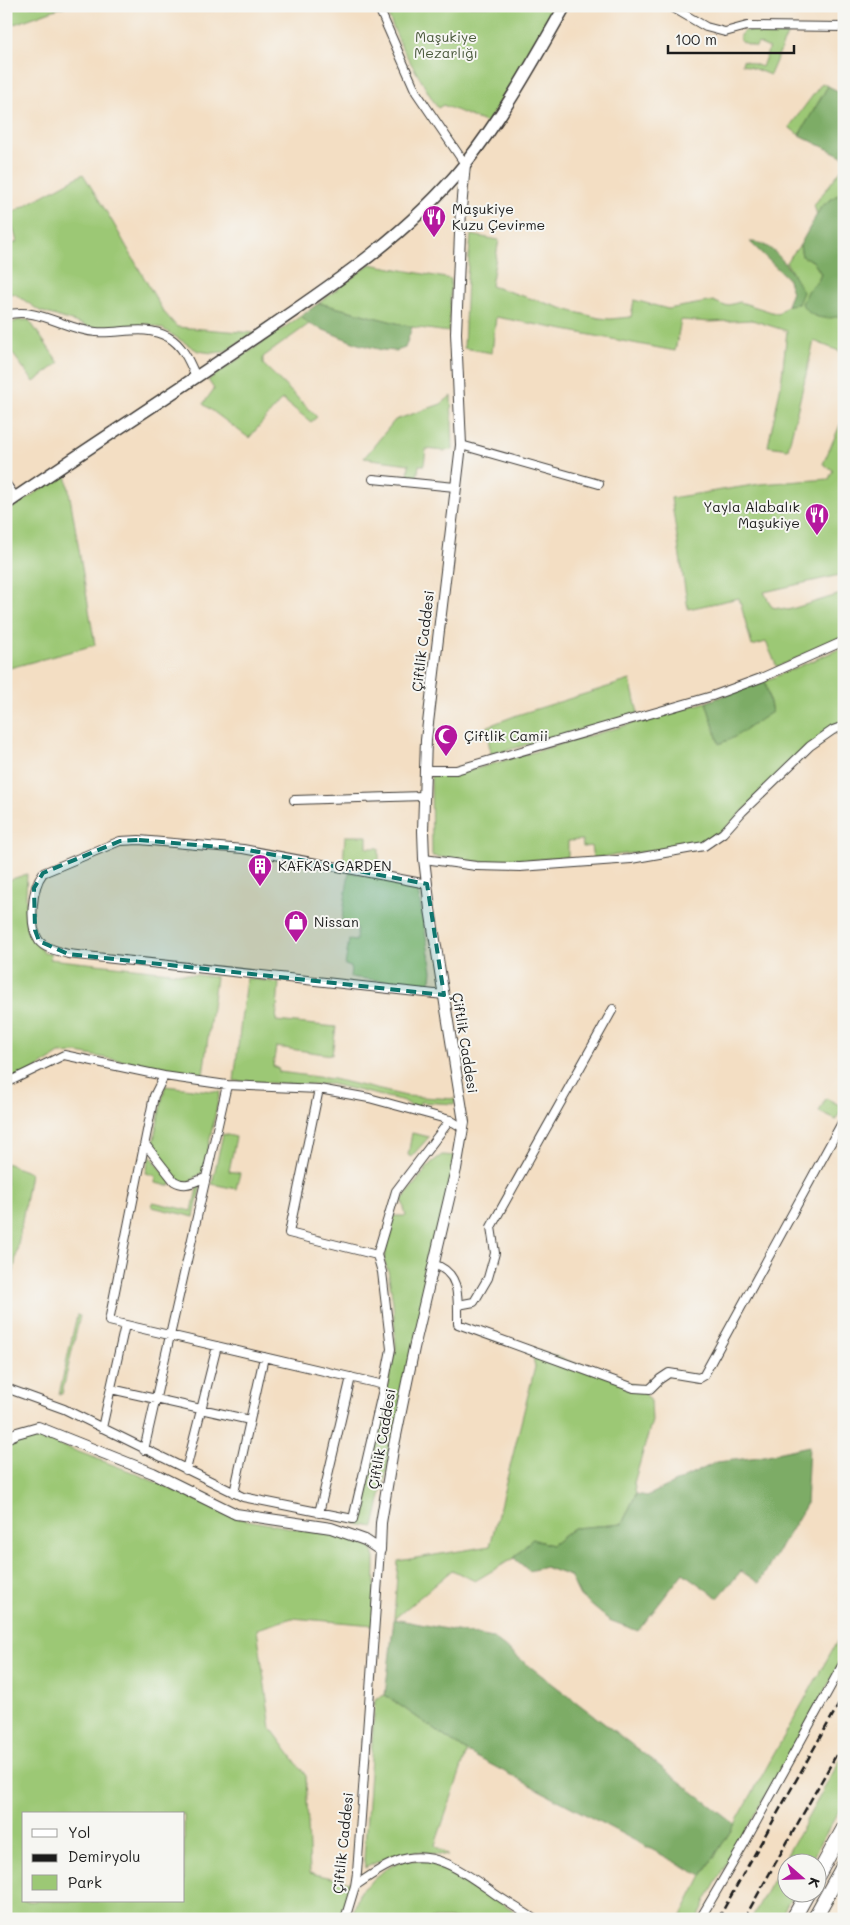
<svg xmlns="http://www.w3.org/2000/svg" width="850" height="1925" font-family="Mali,sans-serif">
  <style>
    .green { fill: #9cc875; stroke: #5c7248; fill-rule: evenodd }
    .forest { fill: #7dac66; stroke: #4c6441 }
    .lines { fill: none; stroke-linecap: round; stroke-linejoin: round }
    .street-casing { stroke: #3c3935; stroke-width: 10 }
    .secondary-casing { stroke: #3c3935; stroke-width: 12 }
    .primary-casing { stroke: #3c3935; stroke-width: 14 }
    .highway-casing { stroke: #3c3935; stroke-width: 16 }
    .street { stroke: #fff; stroke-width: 8 }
    .secondary { stroke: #fff; stroke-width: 10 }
    .primary { stroke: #fff; stroke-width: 11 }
    .highway { stroke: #fff; stroke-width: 14 }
    .rail { stroke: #1c1c1c; stroke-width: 2.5; stroke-dasharray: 8 4; stroke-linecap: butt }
    .marked { fill: #0f766e; fill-opacity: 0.2; stroke: #0f766e; stroke-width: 4; stroke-dasharray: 10 6; stroke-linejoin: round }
    .labels { text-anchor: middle; stroke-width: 4; stroke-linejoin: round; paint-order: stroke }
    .park-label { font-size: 14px; fill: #49583b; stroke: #f6f6f2 }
    .poi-label { font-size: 14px; fill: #1c1c1c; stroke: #f6f6f2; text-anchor: start }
    .street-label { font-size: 14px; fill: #1c1c1c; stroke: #f6f6f2 }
  </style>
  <rect width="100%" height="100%" fill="#f6f6f2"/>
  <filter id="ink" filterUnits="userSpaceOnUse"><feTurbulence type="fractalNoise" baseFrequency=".02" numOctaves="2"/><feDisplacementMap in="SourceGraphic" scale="10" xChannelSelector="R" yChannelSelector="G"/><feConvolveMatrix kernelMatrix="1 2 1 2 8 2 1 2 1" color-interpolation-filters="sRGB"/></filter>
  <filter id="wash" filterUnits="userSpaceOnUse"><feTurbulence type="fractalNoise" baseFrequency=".0096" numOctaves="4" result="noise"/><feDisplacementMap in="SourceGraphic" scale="20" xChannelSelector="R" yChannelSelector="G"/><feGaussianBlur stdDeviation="1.12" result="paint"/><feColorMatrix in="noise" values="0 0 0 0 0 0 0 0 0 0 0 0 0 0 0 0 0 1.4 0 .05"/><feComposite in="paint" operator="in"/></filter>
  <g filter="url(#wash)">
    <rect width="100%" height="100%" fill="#f3dec3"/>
    <path class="green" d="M6 6H65L6 27Z
      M384 6H557L487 123 443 105 438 108 435 104 402 48Z
      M790 28 770 75 742 64 743 60 762 67 769 48 758 43 756 47 740 41V35L744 31Z
      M822 83 828 86 799 135 790 128V126Z
      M844 166V190L821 207 817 215 814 205Z
      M83 174 112 221 163 311 177 327 254 333 224 352 212 353 198 351 163 329 148 324 93 328 40 311 15 294 6 293V246L17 242 12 224 6 226V216Z
      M471 235 499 240 491 286 571 311 599 318 610 319 631 317 634 300 668 309 713 301 725 306 740 302 778 314 787 305 798 304 793 274 786 262 800 245 802 256 813 261 821 274 818 281 807 291 842 315 844 314V353L814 341 788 449 768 446 781 385 787 331 752 320 710 322 681 320 675 351 496 317 492 353 464 348 467 277Z
      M370 264 451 279 449 332 412 327 319 303Z
      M301 316 309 324 263 357V364L317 417 311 422 282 399 249 438 203 404 214 389 208 380Z
      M19 320H29L59 363 34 382 6 345V325Z
      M451 396 453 450 444 451 426 449 424 465H419L417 479 408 478 409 464 364 458 395 420 441 404Z
      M844 416V471L842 474 844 475V574L764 592 772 607 788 610 844 593V637L777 667 766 642 752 646 739 598 688 609 671 498 760 484 829 479 833 470 823 464Z
      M66 473 95 645 6 669V512Z
      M844 647V723L834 726 721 832 699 845 593 858 591 846 583 847 582 840 568 841V857L521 861V862C491 865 462 860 432 856L431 774H458L706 702 719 743 772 712 765 681Z
      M630 680 638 713 491 755 486 727 517 715Z
      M345 836H367V848H379V869L343 863Z
      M349 872 417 886 432 971 431 979 427 986 350 977 351 967 345 965 349 940 356 941 357 928 341 925Z
      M27 874 26 895 27 931 44 953 51 954 50 959 216 977 203 1075 77 1053 59 1054 6 1089V881Z
      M246 978 279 983 276 1021 336 1027 332 1055 276 1047 273 1066 278 1068 279 1072 333 1079 406 1096 455 1099V1104L420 1102 418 1110 404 1101 330 1084 309 1085 234 1081Z
      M165 1086 220 1092 203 1172 189 1182 180 1181 174 1176 160 1158 153 1144Z
      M826 1098 843 1107 836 1120 819 1112Z
      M412 1133 429 1137 411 1157 408 1155Z
      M223 1134 236 1137 229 1171 240 1173 236 1189 212 1184Z
      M150 1155 172 1183 170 1186 155 1183 156 1176 146 1173Z
      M442 1155 457 1156 374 1527 355 1524 396 1349 393 1302 388 1271 384 1260 393 1216H406L402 1200 431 1163Z
      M6 1163 30 1173 6 1318Z
      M198 1184 201 1185 194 1217 152 1207 153 1202 192 1211Z
      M77 1315 80 1316 62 1394H59Z
      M538 1350 640 1387 651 1401 652 1421 634 1483 636 1494 622 1524 574 1528 552 1545 532 1540 514 1558 475 1581 452 1570 394 1619 398 1561 490 1546 535 1367 533 1357Z
      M21 1435 39 1437 132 1472 241 1519 337 1536 362 1542 372 1549 375 1558 374 1625 292 1618 257 1629 271 1728 306 1776 310 1873 350 1882 347 1905 341 1919H6V1442ZM24 1814H184V1901H24Z
      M844 1629V1657L706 1900 698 1919H680L702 1876 735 1824Z
      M385 1695 467 1752 435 1845 448 1856C413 1848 396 1852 365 1868L364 1859 375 1699Z
      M844 1753V1802L810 1862H788V1892L794 1893 779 1919H751Z
      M404 1860 427 1861 447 1866 526 1919H351L360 1891 388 1867Z"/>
    <path class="forest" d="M828 86 844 94V157L799 135Z
      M844 190V314C829 321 811 320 802 304L807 291 818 281 821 274 813 261 802 256 800 245 821 207Z
      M750 242C775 241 792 273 803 292L798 304 787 305 792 292 787 278Z
      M319 303 412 327 405 348 396 351 382 350 358 344 309 324 301 316Z
      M765 681 772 712 733 738 719 744 706 702Z
      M809 1446 806 1505 759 1583 741 1571 718 1598 683 1573 638 1631 609 1620 580 1596 570 1576 545 1567 529 1571 514 1558 532 1539 552 1545 574 1528 622 1524 636 1494 647 1496 717 1462 759 1457Z
      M394 1619 493 1638 735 1824 702 1876 467 1752 385 1695Z"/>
  </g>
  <g filter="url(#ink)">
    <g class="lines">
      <g class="street-casing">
        <path id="street" d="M378 6 416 92 465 164
          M670 6 706 27 725 32 747 26 844 27
          M6 315C38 306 65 330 96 332 120 334 146 324 168 337 183 345 190 363 196 377
          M461 445 599 484
          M373 479 455 487
          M6 484 16 498
          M424 770H456L712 696 761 678 844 641
          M294 800 423 796
          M424 859 476 866 520 867 631 859 704 846 723 833 742 812 810 746 833 730 844 726
          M427 884 243 849 139 840 120 841 43 873C32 887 28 925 39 941 45 949 59 951 68 954L444 995
          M6 1083 64 1055 164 1076
          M319 1089 289 1233 377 1255
          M450 1120 396 1191 377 1255 382 1272 391 1349 384 1385 109 1321 154 1096 164 1076 227 1085 319 1089 369 1098 450 1120 463 1128
          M145 1144 174 1181C186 1188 193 1182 205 1178
          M433 1264C461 1272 458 1299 458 1324L634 1388 650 1389 660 1379 669 1373 699 1378 704 1375 844 1119
          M458 1305 474 1302 488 1278 495 1253 491 1227 613 1009
          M6 1388 64 1409 243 1497 353 1519 384 1385
          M111 1389 250 1420
          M102 1428 125 1325
          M144 1450 227 1085
          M186 1470 217 1346
          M234 1493 264 1357
          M319 1513 351 1377
          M355 1886C368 1877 383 1866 398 1861 434 1847 468 1875 495 1894 508 1903 521 1910 534 1919
          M345 1919 355 1886 357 1873 380 1550
          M700 1919 744 1844 844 1662"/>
      </g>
      <g class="secondary-casing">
        <path id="secondary" d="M6 1438 17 1433 38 1427 153 1473 236 1514 331 1528 365 1540 380 1550
          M380 1550 381 1523 393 1450 414 1348 456 1169 464 1122 430 909 424 859 423 831 426 740 461 445 456 333 461 209 465 164"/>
      </g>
      <g class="primary-casing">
        <path id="primary" d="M6 504C88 448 172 394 254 338 329 287 407 236 465 164 504 115 534 60 565 6"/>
      </g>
      <g class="highway-casing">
        <path id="highway" d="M818 1875 844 1828
          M793 1919 808 1892
          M814 1919 844 1865"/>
      </g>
      <use href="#street" class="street"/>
      <use href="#secondary" class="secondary"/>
      <use href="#primary" class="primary"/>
      <use href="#highway" class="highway"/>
      <path class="rail" d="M718 1919 844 1695
        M744 1919 844 1741"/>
    </g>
  </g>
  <path class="marked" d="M139 840 243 849 427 884 444 995 68 954 39 941 35 930 34 888 43 873 120 841Z"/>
  <defs>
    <g id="restaurant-pin" transform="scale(1.25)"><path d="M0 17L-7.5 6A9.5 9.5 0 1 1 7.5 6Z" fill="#b5179e" stroke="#f6f6f2"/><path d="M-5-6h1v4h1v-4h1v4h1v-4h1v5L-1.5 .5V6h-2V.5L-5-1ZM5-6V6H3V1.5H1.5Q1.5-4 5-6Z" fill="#fff"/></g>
    <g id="mosque-pin" transform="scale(1.25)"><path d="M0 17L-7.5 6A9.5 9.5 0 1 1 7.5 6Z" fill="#b5179e" stroke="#f6f6f2"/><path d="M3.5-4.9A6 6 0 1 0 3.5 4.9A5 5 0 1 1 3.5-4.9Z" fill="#fff"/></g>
    <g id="building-pin" transform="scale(1.25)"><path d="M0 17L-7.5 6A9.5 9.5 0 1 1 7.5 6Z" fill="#b5179e" stroke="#f6f6f2"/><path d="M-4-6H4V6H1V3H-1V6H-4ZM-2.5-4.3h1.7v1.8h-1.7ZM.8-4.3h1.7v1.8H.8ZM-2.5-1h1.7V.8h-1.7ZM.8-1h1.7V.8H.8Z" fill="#fff"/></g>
    <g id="shop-pin" transform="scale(1.25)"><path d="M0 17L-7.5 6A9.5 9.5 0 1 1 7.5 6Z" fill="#b5179e" stroke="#f6f6f2"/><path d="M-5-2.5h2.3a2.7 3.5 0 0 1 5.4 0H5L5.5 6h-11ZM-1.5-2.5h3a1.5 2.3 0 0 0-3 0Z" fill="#fff"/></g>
  </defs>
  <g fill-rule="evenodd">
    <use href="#restaurant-pin" x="434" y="217"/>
    <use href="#restaurant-pin" x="817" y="515"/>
    <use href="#mosque-pin" x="446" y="736"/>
    <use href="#building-pin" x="260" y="866"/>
    <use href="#shop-pin" x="296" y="922"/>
  </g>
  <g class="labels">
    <g class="park-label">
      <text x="446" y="42">Maşukiye<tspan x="446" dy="16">Mezarlığı</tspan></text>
    </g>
    <g class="poi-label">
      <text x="452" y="214">Maşukiye<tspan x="452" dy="16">Kuzu Çevirme</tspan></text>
      <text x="800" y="512" text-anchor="end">Yayla Alabalık<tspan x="800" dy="16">Maşukiye</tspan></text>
      <text x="464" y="741">Çiftlik Camii</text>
      <text x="278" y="871">KAFKAS GARDEN</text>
      <text x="314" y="927">Nissan</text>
    </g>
    <g class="street-label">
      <text transform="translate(423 641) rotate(-83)" y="5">Çiftlik Caddesi</text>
      <text transform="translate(465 1043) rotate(81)" y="5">Çiftlik Caddesi</text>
      <text transform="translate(382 1439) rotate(-80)" y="5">Çiftlik Caddesi</text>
      <text transform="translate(343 1843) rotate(-84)" y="5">Çiftlik Caddesi</text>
    </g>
  </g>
  <rect width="850" height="1925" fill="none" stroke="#f6f6f2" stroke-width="25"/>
  <rect x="22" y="1812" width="162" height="90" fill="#f6f6f2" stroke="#9f9f9c"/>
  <rect x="32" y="1829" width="25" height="8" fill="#ffffff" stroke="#9f9f9c"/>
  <text x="68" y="1838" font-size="15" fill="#1c1c1c">Yol</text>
  <rect x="32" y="1854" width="25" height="8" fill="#1c1c1c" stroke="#9f9f9c"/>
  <text x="68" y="1862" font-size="15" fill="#1c1c1c">Demiryolu</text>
  <rect x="32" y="1875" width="25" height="15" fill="#9cc875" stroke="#9f9f9c"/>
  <text x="68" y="1888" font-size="15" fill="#1c1c1c">Park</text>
  <g transform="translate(802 1878) rotate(110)"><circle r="24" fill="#f6f6f2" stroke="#9f9f9c"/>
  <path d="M0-4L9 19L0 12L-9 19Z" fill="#b5179e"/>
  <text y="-8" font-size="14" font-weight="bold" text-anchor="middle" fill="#1c1c1c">K</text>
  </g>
  <path d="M668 45v8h126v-8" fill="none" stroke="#1c1c1c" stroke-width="2.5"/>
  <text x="675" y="45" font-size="15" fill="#1c1c1c" stroke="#f6f6f2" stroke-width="4" paint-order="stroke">100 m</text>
</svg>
